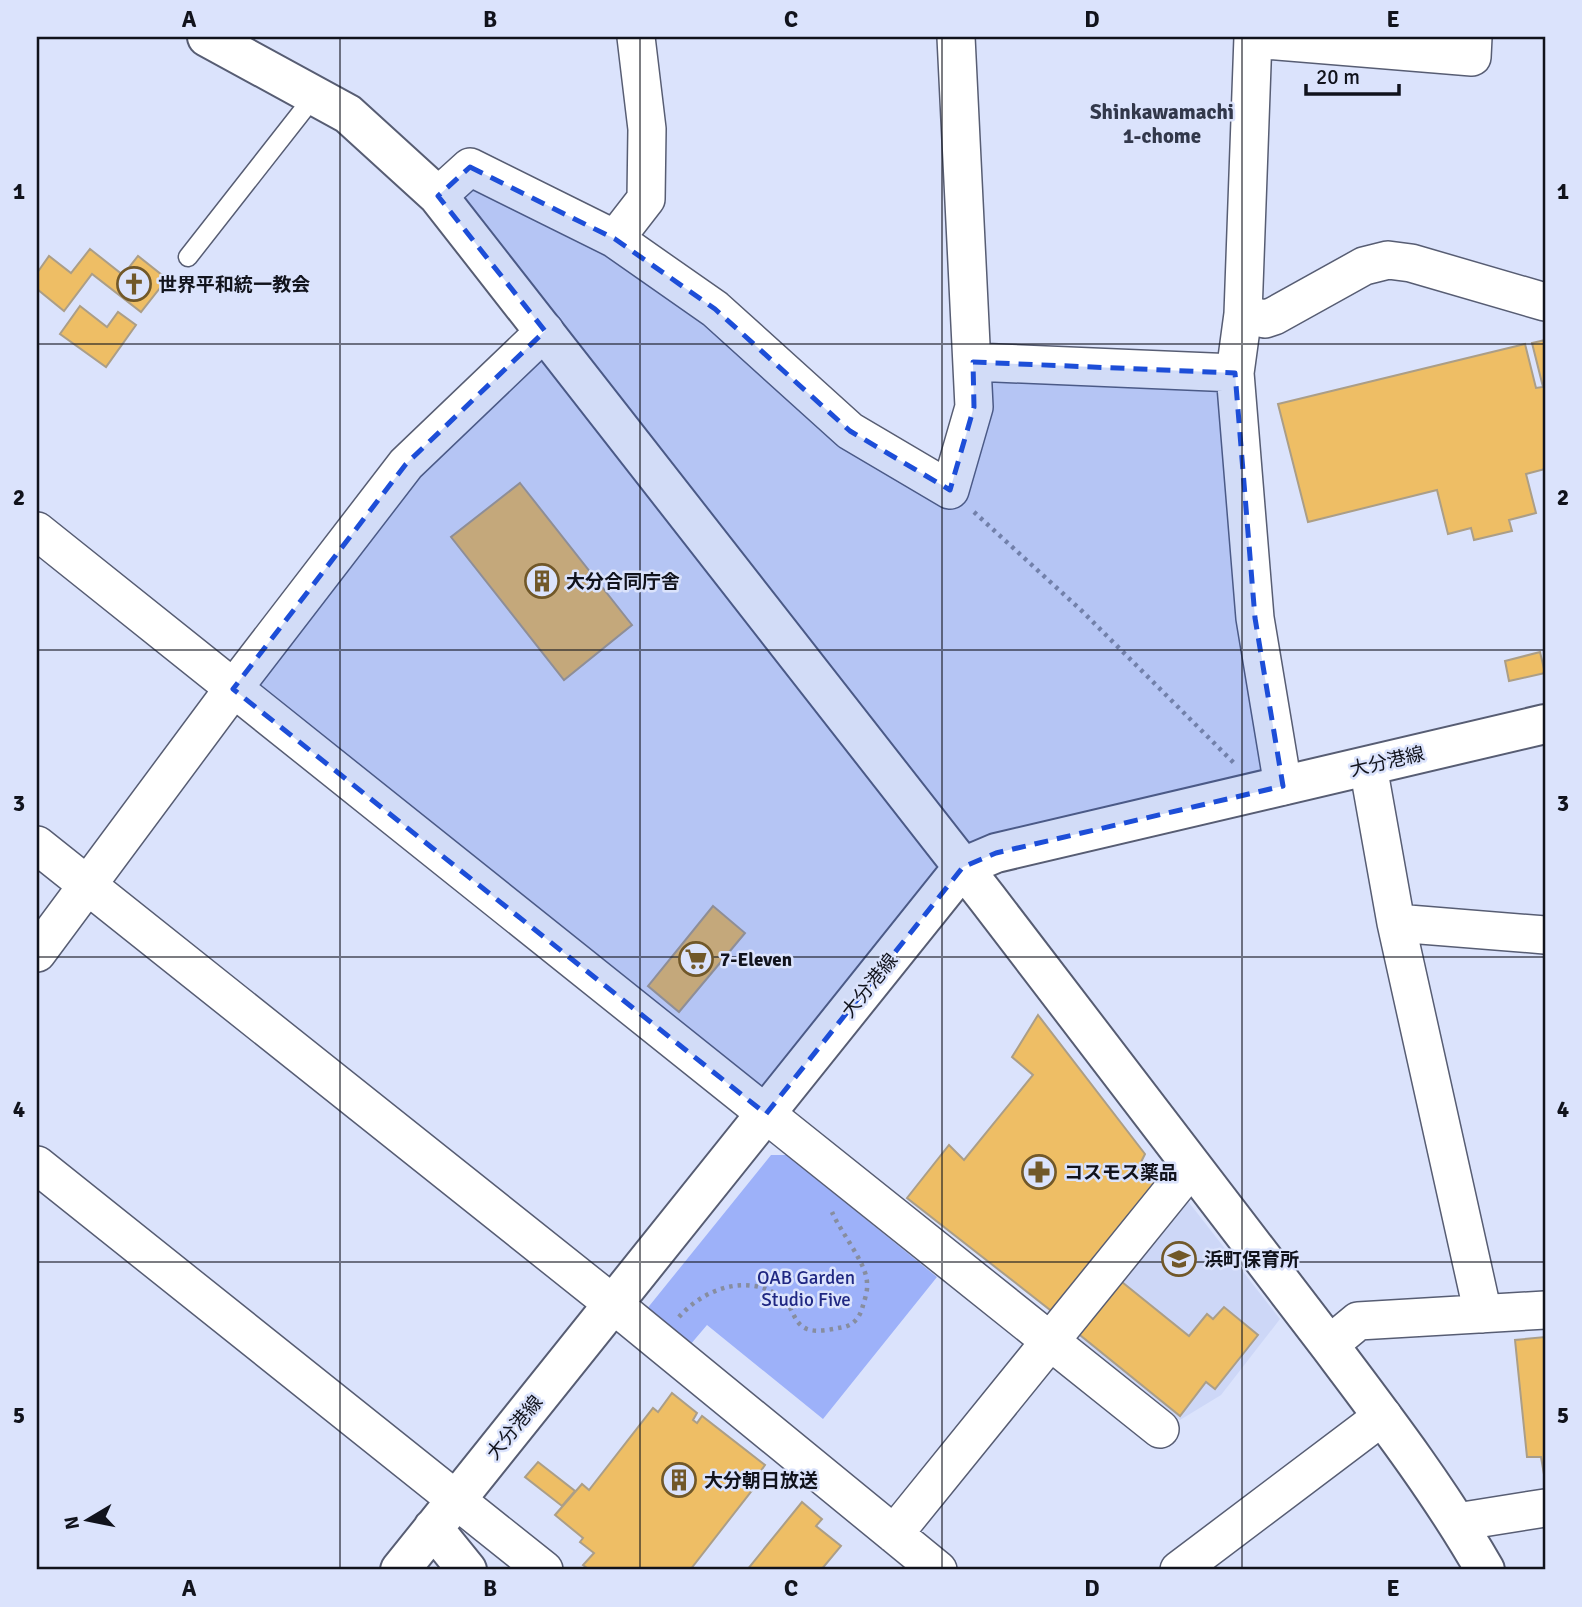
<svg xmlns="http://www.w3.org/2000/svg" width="1582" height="1607" font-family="Signika,'Noto Sans JP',sans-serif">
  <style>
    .built { fill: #cdd7f7 }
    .green { fill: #9db1f9 }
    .building { fill: #eebe65; stroke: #ab9e87; stroke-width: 2 }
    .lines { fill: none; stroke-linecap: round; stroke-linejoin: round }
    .lane-casing { stroke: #575d73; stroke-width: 21 }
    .street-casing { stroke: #575d73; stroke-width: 40 }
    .secondary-casing { stroke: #575d73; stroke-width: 42 }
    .path { stroke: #878d9f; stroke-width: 4.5; stroke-dasharray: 3.5 5; stroke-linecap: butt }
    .lane { stroke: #fff; stroke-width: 18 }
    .street { stroke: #fff; stroke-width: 37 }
    .secondary { stroke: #fff; stroke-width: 38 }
    .marked { fill: #1d4ed8; fill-opacity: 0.2; stroke: #1d4ed8; stroke-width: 5; stroke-dasharray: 14 9; stroke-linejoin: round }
    .grid { fill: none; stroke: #11131c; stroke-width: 2; stroke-opacity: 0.55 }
    .labels { text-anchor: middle; stroke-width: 5; stroke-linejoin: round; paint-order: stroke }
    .poi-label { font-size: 19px; font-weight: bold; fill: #11131c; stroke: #dbe3fc; text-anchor: start }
    .street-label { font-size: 19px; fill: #11131c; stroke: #dbe3fc }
    .park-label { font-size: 19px; fill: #1f2782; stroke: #dbe3fc }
    .neighbourhood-label { font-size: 21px; font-weight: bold; fill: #32384b; stroke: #dbe3fc }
    .neatline { fill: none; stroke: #11131c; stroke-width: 2.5 }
    .grid-label { font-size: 23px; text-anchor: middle; font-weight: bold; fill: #11131c }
  </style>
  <rect width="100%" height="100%" fill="#dbe3fc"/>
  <path class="built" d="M1187 1200 1280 1319 1221 1395 1180 1420 1067 1333Z"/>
  <path class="green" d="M771 1155H787L937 1277 823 1419 707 1325 690 1345 646 1310Z"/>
  <path class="building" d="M90 249 123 275 138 256 167 279 141 312 92 274 64 311 37 289V273L49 256 71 273Z
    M80 306 107 327 118 312 136 325 106 367 60 334Z
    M1545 340V469L1526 474 1536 513 1509 520 1512 531 1474 540 1471 528 1448 534 1437 490 1308 522 1278 404 1525 344 1536 388 1543 387 1532 343Z
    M520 483 632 625 564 680 451 537Z
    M1540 652 1545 673 1509 681 1505 661Z
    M713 906 745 933 679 1012 648 986Z
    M1038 1015 1145 1154 1141 1162 1159 1181 1054 1313 907 1198 949 1145 964 1160 1033 1075 1012 1057Z
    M1117 1278 1189 1336 1207 1314 1213 1319 1224 1307 1258 1335 1215 1389 1206 1382 1180 1416 1075 1331Z
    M1545 1337V1480L1541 1457H1527L1515 1340Z
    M672 1393 697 1413 693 1420 697 1423 702 1416 765 1465 760 1472 764 1475 690 1570H590L583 1565 594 1553 580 1542 583 1538 555 1515 582 1484 589 1490 653 1408 658 1412Z
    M538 1462 575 1491 562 1506 525 1477Z
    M802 1502 822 1519 816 1526 841 1546 821 1570H747Z"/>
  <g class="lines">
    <g class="lane-casing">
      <path id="lane" d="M188 257 315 95"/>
    </g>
    <g class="street-casing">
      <path id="street" d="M1253 39 1472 57 1473 37
        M438 196 470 167 615 239 715 309 850 431 950 490 974 407 956 37
        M615 239 646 199 647 129 636 37
        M1243 314 1253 37
        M973 362 1235 373
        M37 531 1160 1429
        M1368 766 1396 923 1483 1314
        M1283 786 1255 618 1235 373 1243 314 1265 319 1274 316 1364 266 1388 260 1411 263 1545 302
        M37 845 613 1304 938 1570
        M1396 923 1545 935
        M37 953 233 689 406 464 545 331
        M37 1165 544 1570
        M1329 1345 1358 1321 1545 1310
        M1457 1522 1545 1508
        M894 1534 1192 1166
        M1179 1570 1383 1416"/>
    </g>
    <g class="secondary-casing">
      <path id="secondary" d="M207 37 348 114 438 196 987 898 1329 1345C1384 1418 1440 1491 1485 1570
        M433 1528 467 1570
        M400 1570 963 867 996 853 1545 724"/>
    </g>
    <path class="path" d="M974 512 1082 611 1234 763
      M679 1317C705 1287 752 1272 784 1300 794 1309 793 1323 807 1329 818 1333 832 1329 844 1327 853 1325 859 1318 862 1309 864 1301 868 1292 867 1283 867 1264 841 1233 832 1212"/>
    <use href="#lane" class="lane"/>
    <use href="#street" class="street"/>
    <use href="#secondary" class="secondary"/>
  </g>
  <path class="marked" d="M470 167 615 239 715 309 850 431 950 490 974 407 973 362 1235 373 1255 618 1283 786 996 853 963 867 766 1114 233 689 406 464 545 331 438 196Z"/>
  <path class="grid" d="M340 37V1570M640 37V1570M942 37V1570M1242 37V1570M37 344H1545M37 650H1545M37 957H1545M37 1262H1545"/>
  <defs>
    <g id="church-ring" transform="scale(1.75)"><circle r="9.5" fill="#dbe3fc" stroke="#715829" stroke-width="1.5"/><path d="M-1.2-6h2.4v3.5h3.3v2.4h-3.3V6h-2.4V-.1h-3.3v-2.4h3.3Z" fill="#715829"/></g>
    <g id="building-ring" transform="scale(1.75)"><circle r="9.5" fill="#dbe3fc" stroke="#715829" stroke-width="1.5"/><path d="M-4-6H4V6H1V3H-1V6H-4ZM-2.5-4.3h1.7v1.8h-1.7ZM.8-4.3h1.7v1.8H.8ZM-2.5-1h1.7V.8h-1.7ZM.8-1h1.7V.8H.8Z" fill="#715829"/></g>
    <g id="supermarket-ring" transform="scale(1.75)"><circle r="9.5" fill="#dbe3fc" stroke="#715829" stroke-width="1.5"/><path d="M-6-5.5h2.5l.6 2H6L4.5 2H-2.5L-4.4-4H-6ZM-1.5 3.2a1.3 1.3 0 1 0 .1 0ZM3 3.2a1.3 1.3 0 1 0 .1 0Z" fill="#715829"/></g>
    <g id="pharmacy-ring" transform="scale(1.75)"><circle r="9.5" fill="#dbe3fc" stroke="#715829" stroke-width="1.5"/><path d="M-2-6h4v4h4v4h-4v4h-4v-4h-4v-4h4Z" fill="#715829"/></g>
    <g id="school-ring" transform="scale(1.75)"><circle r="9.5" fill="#dbe3fc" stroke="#715829" stroke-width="1.5"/><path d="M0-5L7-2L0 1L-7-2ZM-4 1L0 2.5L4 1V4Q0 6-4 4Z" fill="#715829"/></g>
  </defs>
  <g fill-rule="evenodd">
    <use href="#church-ring" x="134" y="284"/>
    <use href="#building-ring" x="542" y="581"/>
    <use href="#supermarket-ring" x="696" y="959"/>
    <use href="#pharmacy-ring" x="1039" y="1172"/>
    <use href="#school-ring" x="1179" y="1259"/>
    <use href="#building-ring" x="679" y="1480"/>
  </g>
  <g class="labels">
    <g class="poi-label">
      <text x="158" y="291">世界平和統一教会</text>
      <text x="566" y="588">大分合同庁舎</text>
      <text x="720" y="966">7-Eleven</text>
      <text x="1064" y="1179">コスモス薬品</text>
      <text x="1204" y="1266">浜町保育所</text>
      <text x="704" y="1487">大分朝日放送</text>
    </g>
    <g class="street-label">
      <text transform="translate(1387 761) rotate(-13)" y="7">大分港線</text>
      <text transform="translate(869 985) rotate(-51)" y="7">大分港線</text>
      <text transform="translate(514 1427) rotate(-51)" y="7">大分港線</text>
    </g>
    <g class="park-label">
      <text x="806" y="1284">OAB Garden<tspan x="806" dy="22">Studio Five</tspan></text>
    </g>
    <g class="neighbourhood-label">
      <text x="1162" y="119">Shinkawamachi<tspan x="1162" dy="24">1-chome</tspan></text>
    </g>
  </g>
  <rect width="1582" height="1607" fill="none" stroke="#dbe3fc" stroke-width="77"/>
  <g transform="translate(88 1520) rotate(260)" stroke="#dbe3fc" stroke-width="5" paint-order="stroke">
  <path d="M0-5L12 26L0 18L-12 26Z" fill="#11131c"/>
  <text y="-10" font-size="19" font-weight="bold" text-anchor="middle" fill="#11131c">N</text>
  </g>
  <path d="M1306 84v10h93v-10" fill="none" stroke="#11131c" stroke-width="3.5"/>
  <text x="1316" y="84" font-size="21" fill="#11131c" stroke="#dbe3fc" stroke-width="5" paint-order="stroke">20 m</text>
  <rect x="38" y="38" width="1506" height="1530" class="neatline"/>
  <g class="grid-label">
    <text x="189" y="27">A</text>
    <text x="490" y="27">B</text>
    <text x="791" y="27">C</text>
    <text x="1092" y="27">D</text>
    <text x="1393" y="27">E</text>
    <text x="19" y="199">1</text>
    <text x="1563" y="199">1</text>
    <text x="19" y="505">2</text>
    <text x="1563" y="505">2</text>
    <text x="19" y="811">3</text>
    <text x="1563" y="811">3</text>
    <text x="19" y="1117">4</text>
    <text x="1563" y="1117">4</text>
    <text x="19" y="1423">5</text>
    <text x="1563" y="1423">5</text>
    <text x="189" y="1596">A</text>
    <text x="490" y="1596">B</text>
    <text x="791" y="1596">C</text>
    <text x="1092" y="1596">D</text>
    <text x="1393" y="1596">E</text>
  </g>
</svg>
